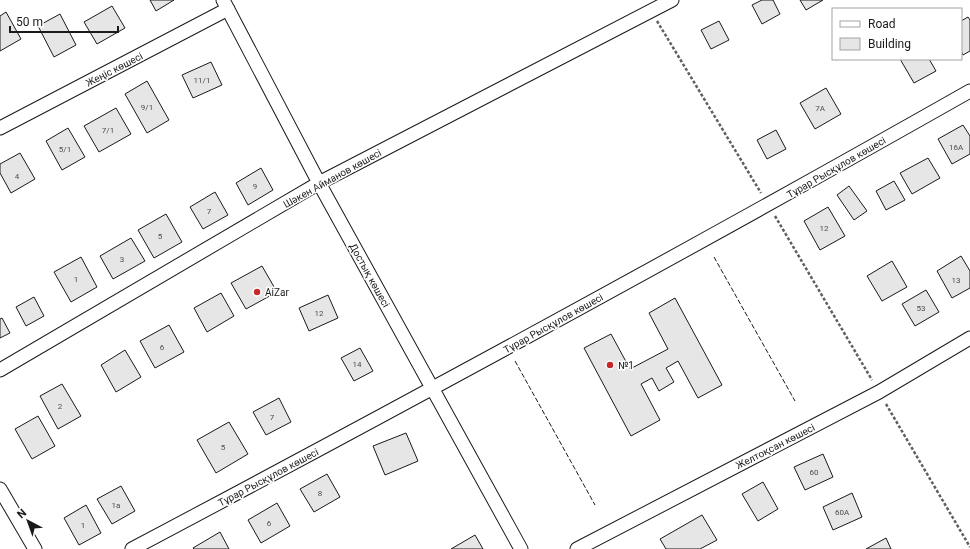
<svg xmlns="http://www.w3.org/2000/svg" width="970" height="549" font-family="Roboto,sans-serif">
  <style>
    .building { fill: #e6e6e6; stroke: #1a1a1a }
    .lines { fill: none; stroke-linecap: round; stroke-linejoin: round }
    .minor-casing { stroke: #1a1a1a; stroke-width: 15 }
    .path { stroke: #5f5f5f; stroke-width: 2.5; stroke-dasharray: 3 2; stroke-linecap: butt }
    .minor { stroke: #fff; stroke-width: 13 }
    .fence { stroke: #1a1a1a; stroke-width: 1; stroke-dasharray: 5 2; stroke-linecap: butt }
    .poi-dot { fill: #c62828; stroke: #fff; stroke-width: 1.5 }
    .labels { text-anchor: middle; stroke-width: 3; stroke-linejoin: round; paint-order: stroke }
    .number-label { font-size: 8px; fill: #4d4d4d }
    .street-label { font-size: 10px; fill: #1a1a1a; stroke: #fff }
    .poi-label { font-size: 10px; fill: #1a1a1a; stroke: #fff; text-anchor: start }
  </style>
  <rect width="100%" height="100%" fill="#fff"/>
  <path class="building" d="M150 0H174L156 11Z
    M762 0H773L780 14 762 24 752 5Z
    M800 0H823L806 10Z
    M112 6 125 28 97 44 84 22Z
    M6 12 21 39 0 51V16Z
    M60 14 76 45 54 57 38 26Z
    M968 17 970 20V51L963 55 961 51V21Z
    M719 21 729 40 711 49 701 30Z
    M900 59H929L936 71 914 83Z
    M211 62 222 85 193 98 182 75Z
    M147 81 169 120 147 133 125 94Z
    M826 88 841 114 815 129 800 103Z
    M116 108 131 134 99 152 84 126Z
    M963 125 970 136V154L952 164 938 139Z
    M68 128 85 157 62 170 46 141Z
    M776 130 786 149 767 159 757 140Z
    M20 153 35 179 11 193 0 173V164Z
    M928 158 940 178 912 194 900 173Z
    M261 168 273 190 248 205 236 183Z
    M894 181 905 200 886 210 876 191Z
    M849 186 867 211 854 220 837 195Z
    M215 192 228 215 203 229 190 207Z
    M828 207 845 236 820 250 804 221Z
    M166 214 182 242 154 258 138 230Z
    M131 238 145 261 113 279 100 256Z
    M961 256 970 271V288L952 298 937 271Z
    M81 257 97 287 71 302 54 272Z
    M892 261 907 287 882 301 867 276Z
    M262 266 277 292 246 309 231 283Z
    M926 290 939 312 915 326 902 304Z
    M221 293 234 316 207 332 194 308Z
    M328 295 338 318 309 331 299 308Z
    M34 297 44 316 26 326 16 307Z
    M675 298 722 385 698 398 678 361 666 368 674 382 659 391 652 378 641 384 660 420 631 436 584 348 611 334 630 369 668 349 649 313Z
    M2 318 10 333 0 338V319Z
    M169 325 184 352 155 368 140 341Z
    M360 348 373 371 354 381 341 358Z
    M125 350 141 377 116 392 101 365Z
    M62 384 81 416 58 429 40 396Z
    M279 398 291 422 266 435 253 412Z
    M38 416 55 446 32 459 15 429Z
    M229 422 248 454 216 473 197 440Z
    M406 433 418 461 385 475 373 446Z
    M823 454 833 477 805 490 794 467Z
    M327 474 340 497 314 512 300 489Z
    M763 482 778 509 758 521 742 494Z
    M121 486 135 511 112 524 97 499Z
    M852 493 862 517 833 530 823 507Z
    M277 503 290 526 261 543 248 520Z
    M86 505 101 533 79 545 64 518Z
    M702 515 717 540 700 549H666L660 539Z
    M220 532 229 549H194L193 548Z
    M475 535 483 549H451Z
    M886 538 891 549H866Z"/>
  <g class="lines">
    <g class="minor-casing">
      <path id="minor" d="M223 0 319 183 521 549
        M0 128 228 9
        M0 370 319 183 672 0
        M0 489 35 549
        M132 549C413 400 693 248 970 91
        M577 549 879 392 970 338"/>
    </g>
    <path class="path" d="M657 21 761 193
      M775 216 872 380
      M886 404 970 547"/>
    <use href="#minor" class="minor"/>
    <path class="fence" d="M714 257 795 401
      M515 361 595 505"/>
  </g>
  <g class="poi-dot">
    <circle cx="257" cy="292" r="4"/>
    <circle cx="610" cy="365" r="4"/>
  </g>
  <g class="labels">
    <g class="number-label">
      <text x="202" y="83">11/1</text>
      <text x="147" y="110">9/1</text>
      <text x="820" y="111">7А</text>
      <text x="108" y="133">7/1</text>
      <text x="956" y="150">16А</text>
      <text x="65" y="152">5/1</text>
      <text x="17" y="179">4</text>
      <text x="255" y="189">9</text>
      <text x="209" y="214">7</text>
      <text x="824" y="231">12</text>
      <text x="160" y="239">5</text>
      <text x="122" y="262">3</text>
      <text x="76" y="282">1</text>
      <text x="956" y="283">13</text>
      <text x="921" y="311">53</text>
      <text x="319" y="316">12</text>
      <text x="162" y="350">6</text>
      <text x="357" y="367">14</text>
      <text x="60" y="409">2</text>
      <text x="272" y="420">7</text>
      <text x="223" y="450">5</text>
      <text x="814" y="475">60</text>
      <text x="320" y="496">8</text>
      <text x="116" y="508">1а</text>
      <text x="842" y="515">60А</text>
      <text x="269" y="526">6</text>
      <text x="83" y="528">1</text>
    </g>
    <g class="street-label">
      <text transform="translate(114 69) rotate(-27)" y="4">Жеңіс көшесі</text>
      <text transform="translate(836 167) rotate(-30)" y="4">Тұрар Рысқұлов көшесі</text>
      <text transform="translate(332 178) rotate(-29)" y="4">Шәкен Айманов көшесі</text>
      <text transform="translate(370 275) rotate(61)" y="4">Достық көшесі</text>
      <text transform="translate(553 323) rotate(-29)" y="4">Тұрар Рысқұлов көшесі</text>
      <text transform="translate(775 446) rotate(-27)" y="4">Желтоқсан көшесі</text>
      <text transform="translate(268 477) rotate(-28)" y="4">Тұрар Рысқұлов көшесі</text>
    </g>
    <g class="poi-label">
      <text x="265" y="296">AiZar</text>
      <text x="618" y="369">№1</text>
    </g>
  </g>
  <rect x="832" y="8" width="130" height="52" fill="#ffffff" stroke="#a3a3a3"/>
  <rect x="840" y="21" width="20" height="6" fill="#ffffff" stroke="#a3a3a3"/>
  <text x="868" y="28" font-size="12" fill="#1a1a1a">Road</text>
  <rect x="840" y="38" width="20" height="12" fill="#e6e6e6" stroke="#a3a3a3"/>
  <text x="868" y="48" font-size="12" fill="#1a1a1a">Building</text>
  <g transform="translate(28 521) rotate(319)" stroke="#ffffff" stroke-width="3" paint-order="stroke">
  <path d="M0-3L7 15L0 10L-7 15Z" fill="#1a1a1a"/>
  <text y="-6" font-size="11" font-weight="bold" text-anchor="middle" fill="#1a1a1a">N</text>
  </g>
  <path d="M10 26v6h108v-6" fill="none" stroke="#1a1a1a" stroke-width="2"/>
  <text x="16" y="26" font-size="12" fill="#1a1a1a" stroke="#ffffff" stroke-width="3" paint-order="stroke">50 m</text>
</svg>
